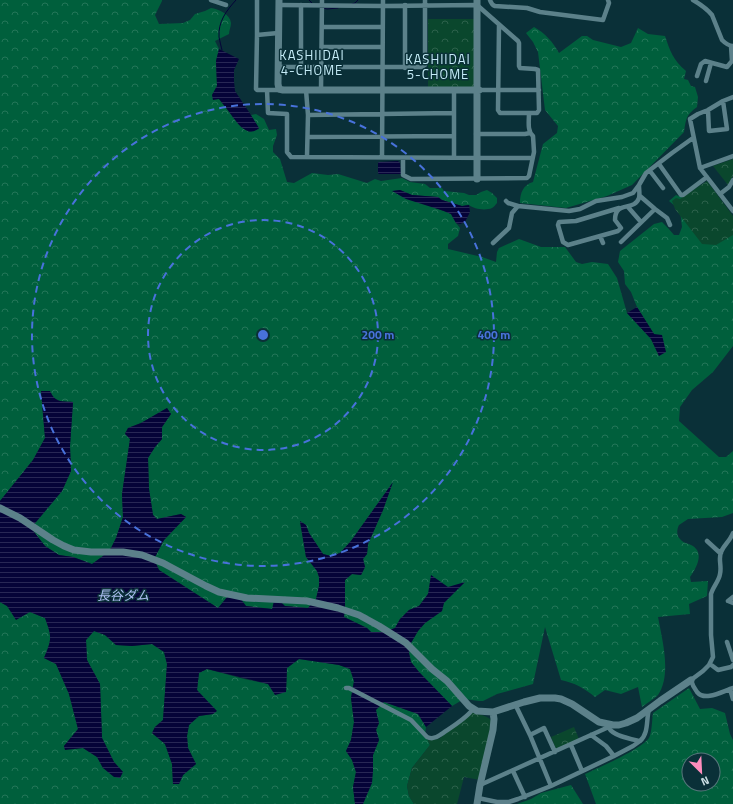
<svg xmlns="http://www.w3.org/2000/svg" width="733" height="804" font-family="'Titillium Web','Noto Sans JP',sans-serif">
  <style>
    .forest { fill: url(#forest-crowns); fill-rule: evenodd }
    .park { fill: url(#park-crowns) }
    .water { fill: url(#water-rules) }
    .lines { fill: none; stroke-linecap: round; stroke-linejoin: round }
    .stream { stroke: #050338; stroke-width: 1 }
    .street { stroke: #5c818a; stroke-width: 4.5 }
    .secondary { stroke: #5c818a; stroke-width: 7 }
    .ring { fill: none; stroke: #4872db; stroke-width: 2; stroke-dasharray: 7 5 }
    .labels { text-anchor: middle; stroke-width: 3; stroke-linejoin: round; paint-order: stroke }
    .neighbourhood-label { font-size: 13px; letter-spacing: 1px; fill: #c4ebf6; stroke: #0a3038 }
    .water-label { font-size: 13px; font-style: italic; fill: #aebff3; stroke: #0a3038 }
    .centre { fill: #4872db; stroke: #0a3038; stroke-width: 2 }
    .ring-label { font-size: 12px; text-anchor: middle; font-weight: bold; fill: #4872db; stroke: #0a3038; stroke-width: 3; stroke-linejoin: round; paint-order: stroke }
  </style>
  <defs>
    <pattern id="forest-crowns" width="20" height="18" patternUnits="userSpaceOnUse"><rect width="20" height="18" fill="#005f3c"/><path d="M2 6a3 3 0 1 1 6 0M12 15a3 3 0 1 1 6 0" fill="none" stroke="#247658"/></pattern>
    <pattern id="park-crowns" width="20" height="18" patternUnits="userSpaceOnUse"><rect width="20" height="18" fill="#0a472d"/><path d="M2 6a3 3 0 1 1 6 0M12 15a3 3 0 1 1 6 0" fill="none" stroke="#2c614b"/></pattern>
    <pattern id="water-rules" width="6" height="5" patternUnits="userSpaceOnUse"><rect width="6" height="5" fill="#050338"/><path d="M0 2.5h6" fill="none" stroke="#282755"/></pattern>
  </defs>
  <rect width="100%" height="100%" fill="#0a3038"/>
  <path class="forest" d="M0 0H162V1L155 15 159 24 183 23 190 20 195 14 205 11 211 8C218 9 230 14 231 23 231 27 229 30 229 34L215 41 219 49 216 61 217 86 212 95 219 99 241 127 249 132 259 129 251 115 256 114 264 119 269 130 276 129 277 135 273 146V152L280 159 287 182 294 183 312 173 328 175 338 174 367 183 375 179 381 181 402 178 410 182 425 184 430 188H442L444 191 464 193 469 195H476L481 192 487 190 492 193 497 198V203C495 205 494 207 492 208 485 211 474 209 469 205L462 206 442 200 438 197 412 195 400 190 393 191 451 214 456 223 460 228 458 236 448 244V249L482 257 496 262 497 252 499 248 519 239 541 247H565L576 262 582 264 592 262 608 264 617 278 627 313 651 339 659 356 654 334 637 307 631 292 625 284 624 271 618 262 620 251 654 224 662 222 668 228 674 235H679L682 227 680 210 669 201 676 195 684 198 733 232V346L713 372 692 390 680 407 679 421 719 457H726L733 451V513L722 517 688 519 679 525C677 529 676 535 680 539 683 543 687 543 691 545 705 552 697 567 690 577L691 582 708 581 707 596 689 604 690 614 658 617C662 639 672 675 658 695 654 699 647 703 642 707L638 687 621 694 605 690 595 697C584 688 575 683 561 680L545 627 533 684 497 694 483 701H479L464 699 452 706 419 672 411 662 409 653 411 643 418 631 425 623 442 611 443 603 464 583 428 594 419 606 409 610 400 619 395 628 384 632H371L367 628 344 617 345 607V580L352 574 361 575 365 567 363 559 367 554 368 544 383 510 392 484 351 541 340 553 330 556 323 554 309 533 306 525 300 522 306 557 317 571 319 577V586L316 599 308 608 285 606 273 609 246 606 240 598 218 608 159 570 154 559 164 540 186 517 181 514 157 519 153 515 149 489 148 458 155 447 162 439V427L171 414 167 408 141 423 128 428 125 433 130 439 122 494 123 517 116 538 111 548 103 556 92 564 73 557 59 555 45 546 31 528 62 491 71 471 70 446 73 402 60 401 41 391 45 438 33 460 0 501Z
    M534 27C545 33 553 42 559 53L582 36H587L593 40 621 47 631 43 638 28 648 34 665 36C670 51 673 60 686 71L684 79 688 80 691 86 695 87 698 97 697 107C686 115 686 119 684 132L632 185 607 196 566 208 520 203C520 193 523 185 533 182L543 144 557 133 558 126 545 110 538 52 533 42 526 33Z
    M0 602 7 606 30 612 45 618C52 637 52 639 44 658L56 664 69 694 78 729 64 746 65 749 83 748 97 757 103 768 123 772 114 762 102 738 100 684 87 660 86 640 94 631 105 635 116 645 132 646 152 644 164 652 167 664 163 720 155 727 152 733 165 744 172 764 173 784H179L183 775 196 764 188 748 187 736 189 725 199 716 213 714 197 690 199 673 207 669 244 679 268 684 286 691 287 668 299 659 339 665 350 669 354 681 351 698 354 722 351 740 346 751 352 760 356 772 353 787 355 804H0Z
    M689 688 700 709 712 708 725 713 730 734 733 740V804H596L585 774C600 767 640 750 649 738 652 733 652 719 653 713ZM689 760H713V784H689Z
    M384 702 418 714 426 727 425 734 430 745 412 768 407 786 409 796 414 804H363L373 771V755L379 740 376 730 379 723 375 710Z
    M571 785 583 804H517L531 799 541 793Z"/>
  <path class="park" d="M428 19H475V88H428Z
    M733 159V176L728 185 713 166Z
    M707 181 733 216V235L716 245 702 244 675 209 672 201 676 198 680 199Z
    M472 712C479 714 488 716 492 721L480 780 464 777 457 804H414L409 796 407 786 412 768 430 745 427 739 431 740 439 739Z
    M574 727 579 739 556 749 551 737Z"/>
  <path class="water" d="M219 49 239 59 234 70V81L235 91 249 112 259 128C246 140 234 118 227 109 225 106 222 103 219 99L213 100 212 95 217 86 216 61Z
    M398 161 400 163 401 174H379L378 173V163L379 162Z
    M400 190 412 195 438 197 442 200 462 206 469 205 470 212 465 222 460 224 456 223 451 214 444 211 406 199 392 191Z
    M637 307 654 334 662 335 666 352 659 356 651 339 627 313Z
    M41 391H50C56 403 60 401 73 402L70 446 71 471 62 491 31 528 45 546 59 555 73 557 92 564 103 556 111 548 116 538 123 517 122 494 130 439 125 434 128 428 141 423 167 408 171 414 162 427V439L155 447 148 458 149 489 153 515 157 519 181 514 186 517 164 540 154 559 159 570 218 608 227 597 240 598 246 606 272 609 274 601H280L285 606 308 608 316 599 319 586V577L317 571 306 557 300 521 306 525 309 533 323 554 331 556 340 553 351 541 393 482 383 510 368 544 367 554 363 559 365 567 361 575 352 574 345 580V607L344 617 367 628 371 632H384L395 628 400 619 409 610 419 606 428 594 431 575 448 587 465 582 444 603 442 611 425 623 418 631 411 643 409 653 411 662 419 672 452 706 426 727 418 714 384 702 376 710 379 723 376 730 379 740 373 755V771L372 783 363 804H355L353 787 356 772 352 760 346 751 351 740 354 722 351 698 354 681 350 669 339 665 299 659 287 668 286 692 275 695 268 684 207 669 199 673 197 690 217 711 213 714 199 716 189 725 187 736 188 748 196 764 183 775 179 784H173L172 764 165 744 152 733 155 727 163 720 167 664 164 652 152 644 132 646 116 645 105 635 94 631 86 640 87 660 100 684 102 738 114 762 123 772 120 778 114 777 103 768 97 757 83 748 65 750 64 746 78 729 69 694 56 664 44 658C52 639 52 637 45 618L30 612 16 620 7 606 0 602V501L33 460 45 438Z"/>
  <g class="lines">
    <path class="stream" d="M309 0 313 4
      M352 4 355 3 358 0
      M323 8 327 9 338 8
      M222 50C221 46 220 42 219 37 218 22 226 11 236 0"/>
    <path class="street" d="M211 0 226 5
      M257 0V35L256 89 257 90H280
      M490 0C491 3 492 5 495 6L527 8 540 12 603 20 609 3 608 0
      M693 0C700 4 707 9 712 15L722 40C725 43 729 46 733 46
      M279 5 383 6 477 5 518 41 519 43V66L520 68 535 69 538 70 539 110 537 113H500L498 110 499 25
      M405 5V68
      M322 27H383
      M257 35 278 33
      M322 47H382
      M278 67H422L425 65V0
      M301 67V5
      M697 76 701 64 705 61 727 67 732 61 731 46
      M706 81 711 63
      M267 90 268 113 287 114V152L291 157 532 158
      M306 90 308 115 307 156
      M321 90 322 0
      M454 90V157
      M479 90H539
      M733 97 723 101 708 110 698 114 690 119 700 168 733 211
      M708 110 709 131 727 129 723 101
      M308 115 454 113
      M476 134H525L530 133
      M308 137 454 136
      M382 157 383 0
      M403 158V175L411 179 527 178 529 176 534 152 533 136C527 131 529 121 529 113
      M659 164 681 195H683L707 177
      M700 168 733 156
      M650 171 663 188
      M720 194 729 187 733 180
      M640 196 655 209 667 218 670 225
      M506 201 508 203 518 206
      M628 207 641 222
      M619 208 576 221 559 222 558 225 563 242 568 245 618 231 621 228 615 220C615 200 634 212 639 198 640 194 639 190 639 185
      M600 236 603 243
      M621 242 655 209
      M493 243 509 228 512 213 518 206 569 211 580 209 596 201 622 197 633 193 639 185 646 173 672 153 693 138
      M733 533C730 541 724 545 721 552 718 559 722 566 720 574 719 581 713 587 711 594V635L713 657 709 665 703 671 691 680C692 684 694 688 697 692 705 702 723 691 733 688
      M707 541 719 552 721 553
      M733 597 728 601 733 603
      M727 642 733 660
      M710 664 718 670 731 667 733 665
      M346 688H349L411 720 427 737C431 739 436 738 440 735 450 728 466 719 473 709
      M730 689 733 699
      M515 704 530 735 551 786
      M530 735 544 728 555 752
      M591 735 606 746 614 756
      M640 741C649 733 646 720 649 709
      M571 745 582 771
      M513 771 525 797
      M480 785 611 726
      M478 798 497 802H509L518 799 551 786 614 756 633 746 640 741C631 739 613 736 609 728"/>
    <path class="secondary" d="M279 0 278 84 279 89 283 90H479
      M477 0V179
      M0 508 20 518 53 540 64 546 74 550 91 552H123L142 555 163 563 206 586 219 592 247 598 307 601 338 608 359 615 379 626 406 643 432 669 447 681 469 706 477 711 493 712 524 702 540 698H555L561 699 572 704 599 722 613 725H619L626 723 637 718 660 701 691 680
      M477 804 480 785 493 730 494 719 493 712"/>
  </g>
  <g class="ring">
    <circle cx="263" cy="335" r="115"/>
    <circle cx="263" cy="335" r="231"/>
  </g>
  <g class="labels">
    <g class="neighbourhood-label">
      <text x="312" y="60">KASHIIDAI<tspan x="312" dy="15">4-CHOME</tspan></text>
      <text x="438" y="64">KASHIIDAI<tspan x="438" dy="15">5-CHOME</tspan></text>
    </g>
    <g class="water-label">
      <text x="123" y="600">長谷ダム</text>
    </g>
  </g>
  <circle cx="263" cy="335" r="6" class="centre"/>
  <g class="ring-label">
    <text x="378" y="339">200 m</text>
    <text x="494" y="339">400 m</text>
  </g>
  <g transform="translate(701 772) rotate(156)"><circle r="19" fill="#0a3038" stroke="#57767c"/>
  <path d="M0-3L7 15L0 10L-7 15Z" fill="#fe8ebd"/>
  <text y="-6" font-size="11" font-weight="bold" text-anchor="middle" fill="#cadee3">N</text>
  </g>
</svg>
